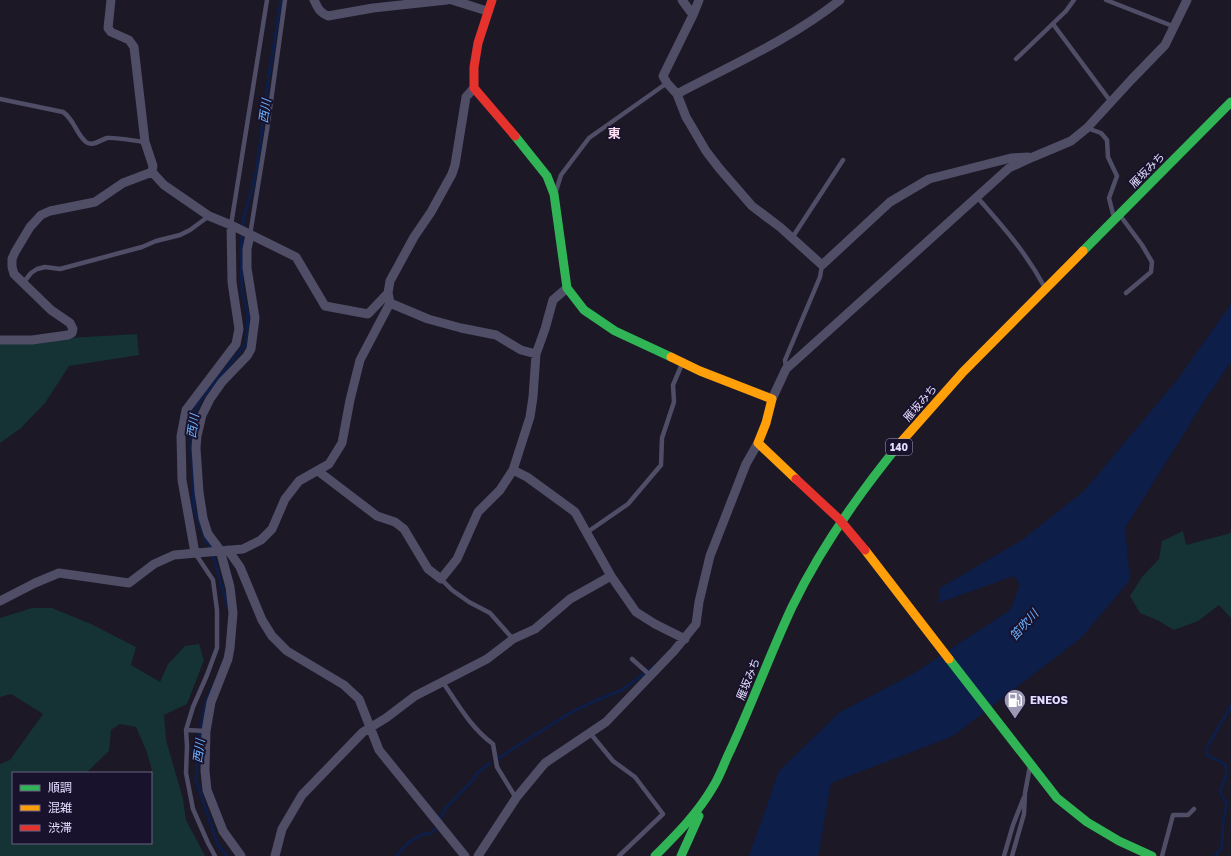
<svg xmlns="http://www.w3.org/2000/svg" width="1231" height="856" font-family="'Golos Text','Noto Sans JP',sans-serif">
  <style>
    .green { fill: #153234; fill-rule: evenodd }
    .water { fill: #0d1e49 }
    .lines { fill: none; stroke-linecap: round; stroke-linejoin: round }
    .stream { stroke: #0d1e49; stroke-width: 3 }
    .lane { stroke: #504d67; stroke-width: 4.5 }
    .street { stroke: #504d67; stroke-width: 9 }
    .fast { stroke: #30b455; stroke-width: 9 }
    .slow { stroke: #ff9f0a; stroke-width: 9 }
    .jam { stroke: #e5322d; stroke-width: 9 }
    .labels { text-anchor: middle; stroke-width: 4; stroke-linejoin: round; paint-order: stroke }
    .shield { fill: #18122c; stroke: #a6a0c0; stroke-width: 1 }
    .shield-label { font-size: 10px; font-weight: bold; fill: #e3ddff }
    .street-label { font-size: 11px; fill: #e3ddff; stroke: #18122c }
    .poi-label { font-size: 11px; font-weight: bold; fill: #e3ddff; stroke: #18122c; text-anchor: start }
    .water-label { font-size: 12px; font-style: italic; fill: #6bb2ff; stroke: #18122c }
    .quarter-label { font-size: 13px; font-weight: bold; fill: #ffdff1; stroke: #18122c }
  </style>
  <rect width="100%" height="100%" fill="#1c1826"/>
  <path class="green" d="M137 334 139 355 69 366 45 403 21 428 0 443V342Z
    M1183 531 1186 545 1231 533V618L1219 605 1198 621 1174 630 1157 620 1140 613 1130 596 1142 577 1159 559 1162 541Z
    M32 608H52L91 624 136 647 131 665 160 682 168 664 185 646 199 644 204 660 187 704 164 715 166 740 183 799 186 820 205 856H0V764L10 760 43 714 11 694 0 697V618ZM120 724 136 727 146 750 152 770 149 773H151V843H13V773H86L109 751 111 730Z"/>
  <path class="water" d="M1231 304V362L1205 400 1125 528 1130 580 1081 638 953 736 831 783 818 856H749L779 771 840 712 911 675 1010 610 1020 585 1014 576 938 603 940 588 1022 540 1084 491 1177 380Z"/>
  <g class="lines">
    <path class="stream" d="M228 608 210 546 206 542 194 509 191 435 196 408 203 397 246 344 248 315 242 291 241 248 244 216 252 190 257 167 269 75 281 0
      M213 686 205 704 199 739 196 780 218 845 227 856
      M497 759 570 713 597 700 622 690 653 667
      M396 856 408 843 423 834H429L435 830 445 809 472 781 477 773 490 763
      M1215 856 1222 847 1223 820 1227 804 1220 792 1227 773 1225 764 1207 755 1206 749 1231 706"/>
    <path class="lane" d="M1106 0 1175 27
      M1053 24 1111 102
      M1016 59 1066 11 1074 0
      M0 99 63 112C74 119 76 134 86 142 93 147 100 140 107 138 114 137 136 141 145 142
      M1087 128 1101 133 1107 140 1108 157 1117 176 1109 198 1113 214
      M556 191 561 175 589 138 667 83
      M977 197C1003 227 1025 251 1044 286
      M1122 218 1142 245 1152 262 1151 272 1126 293
      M231 225 267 0
      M250 235 267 130 285 0
      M792 238 843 160
      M23 283 31 273 37 269 45 267 60 269 142 247 156 241 180 235 190 230 209 216
      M786 369 785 360 820 277 822 265
      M586 533 628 504 661 465 662 438 674 402 673 385 682 364
      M195 553 213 580 217 610V648L207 675 193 707 186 730 187 746 186 773 193 809 208 843 215 856
      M441 579 452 590 469 602 490 613 513 639
      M632 659 651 676
      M442 681C457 703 471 728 493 744L497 767 516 798
      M186 730 206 731
      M590 733 613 761 635 777 663 814 619 856
      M1004 856 1013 825 1024 797
      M1012 856 1024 814 1025 793 1030 766
      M1162 856 1173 815H1188L1194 809"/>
    <path class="street" d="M111 0 108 28 111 32 129 40 134 47 145 142 153 166 152 172 164 185 209 216 231 225 296 257 325 306 368 314 388 293
      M314 0C318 8 319 12 328 16L373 8 447 0
      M452 0 487 11
      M682 0 693 15 663 76 667 83 677 94 686 117 706 151 719 168 752 206 780 227 822 265 890 202 929 179 1011 158 1028 157
      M693 15 699 0
      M677 94C732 65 791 39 840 0
      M390 303 428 319 461 328 496 335 521 350 536 354
      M0 340H32L68 335 72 333 73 329 70 323 51 310 14 274 12 267V259L15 252 30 227 41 215 50 211 95 202 123 183 152 172
      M772 399 786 369 1009 168 1033 157 1071 141 1087 128 1132 79 1165 45 1187 0
      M513 470 527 477 575 512 611 576 636 612 655 624 685 639
      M318 471 377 516 395 522 404 529 428 569 441 579 457 559 478 512 500 490 513 470 530 417 533 397 536 354 545 329 553 300 567 288
      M228 550 240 567 262 620 272 636 287 651 344 685 359 699 379 750 465 856
      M195 553 182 480 181 436 186 410 236 344 239 329 232 282 231 225
      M0 601 35 583 59 573 129 583 154 564 174 555 243 549 261 540 272 529 285 499 299 481 329 464 342 443 350 400 360 360 390 303 388 293 390 281 414 237 431 212 452 174 455 165 466 97 474 88
      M241 856 223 831 207 790 205 771 206 731 211 702 228 659 230 648 233 613 230 587 220 550 208 534 203 518 199 492 196 448 197 436 202 415 210 399 222 382 247 356 251 349 255 318 247 268V249L250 235
      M275 856 282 829 302 795 363 732 386 718 415 696 487 659 513 639 535 629 570 599 611 576
      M478 856 516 798 545 763 606 722 674 651 696 624 699 602 710 556 746 464 758 443"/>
    <path class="fast" d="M515 136 547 176 554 194 567 288 584 310 615 331 671 357
      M1083 251 1231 102
      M949 659 1057 798 1087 822 1119 841 1152 856
      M655 856C676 835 698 813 713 787 720 776 724 763 730 751 752 704 770 654 792 607 821 547 860 492 902 441
      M681 856 699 816"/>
    <path class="slow" d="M671 357 700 371 772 399 766 423 758 443 796 479
      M902 441 963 372 1083 251
      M865 550 949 659"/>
    <path class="jam" d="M492 0 478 43 474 67V88L515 136
      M796 479 839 519 865 550"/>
  </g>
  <defs>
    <g id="fuel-pin" transform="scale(1.15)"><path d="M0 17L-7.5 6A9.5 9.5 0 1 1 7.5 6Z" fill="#9d98b3" stroke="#18122c"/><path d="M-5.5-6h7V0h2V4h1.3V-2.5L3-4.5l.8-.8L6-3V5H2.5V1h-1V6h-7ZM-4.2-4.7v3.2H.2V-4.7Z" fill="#fff"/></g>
  </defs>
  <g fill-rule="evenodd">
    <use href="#fuel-pin" x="1015" y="700"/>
  </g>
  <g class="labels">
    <rect class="shield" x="886" y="439" width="26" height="16" rx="3"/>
    <g class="shield-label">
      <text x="899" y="451">140</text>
    </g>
    <g class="street-label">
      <text transform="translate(1147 170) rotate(-45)" y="4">雁坂みち</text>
      <text transform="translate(920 403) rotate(-49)" y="4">雁坂みち</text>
      <text transform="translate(748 679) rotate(-68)" y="4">雁坂みち</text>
    </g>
    <g class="poi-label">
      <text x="1030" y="704">ENEOS</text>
    </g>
    <g class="water-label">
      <text transform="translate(265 111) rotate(-82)" y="4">西川</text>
      <text transform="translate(193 426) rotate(-82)" y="4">西川</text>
      <text transform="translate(1024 625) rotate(-48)" y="4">笛吹川</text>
      <text transform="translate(199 751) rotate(-83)" y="4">西川</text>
    </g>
    <g class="quarter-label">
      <text x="614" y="138">東</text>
    </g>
  </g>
  <rect x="12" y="772" width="140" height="72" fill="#18122c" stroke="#696380"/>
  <rect x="20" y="785" width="20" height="6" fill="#30b455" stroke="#696380"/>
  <text x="48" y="792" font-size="12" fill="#e3ddff">順調</text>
  <rect x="20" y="805" width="20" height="6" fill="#ff9f0a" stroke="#696380"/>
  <text x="48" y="812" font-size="12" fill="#e3ddff">混雑</text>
  <rect x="20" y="825" width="20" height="6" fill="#e5322d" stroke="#696380"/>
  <text x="48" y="832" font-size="12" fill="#e3ddff">渋滞</text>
</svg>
